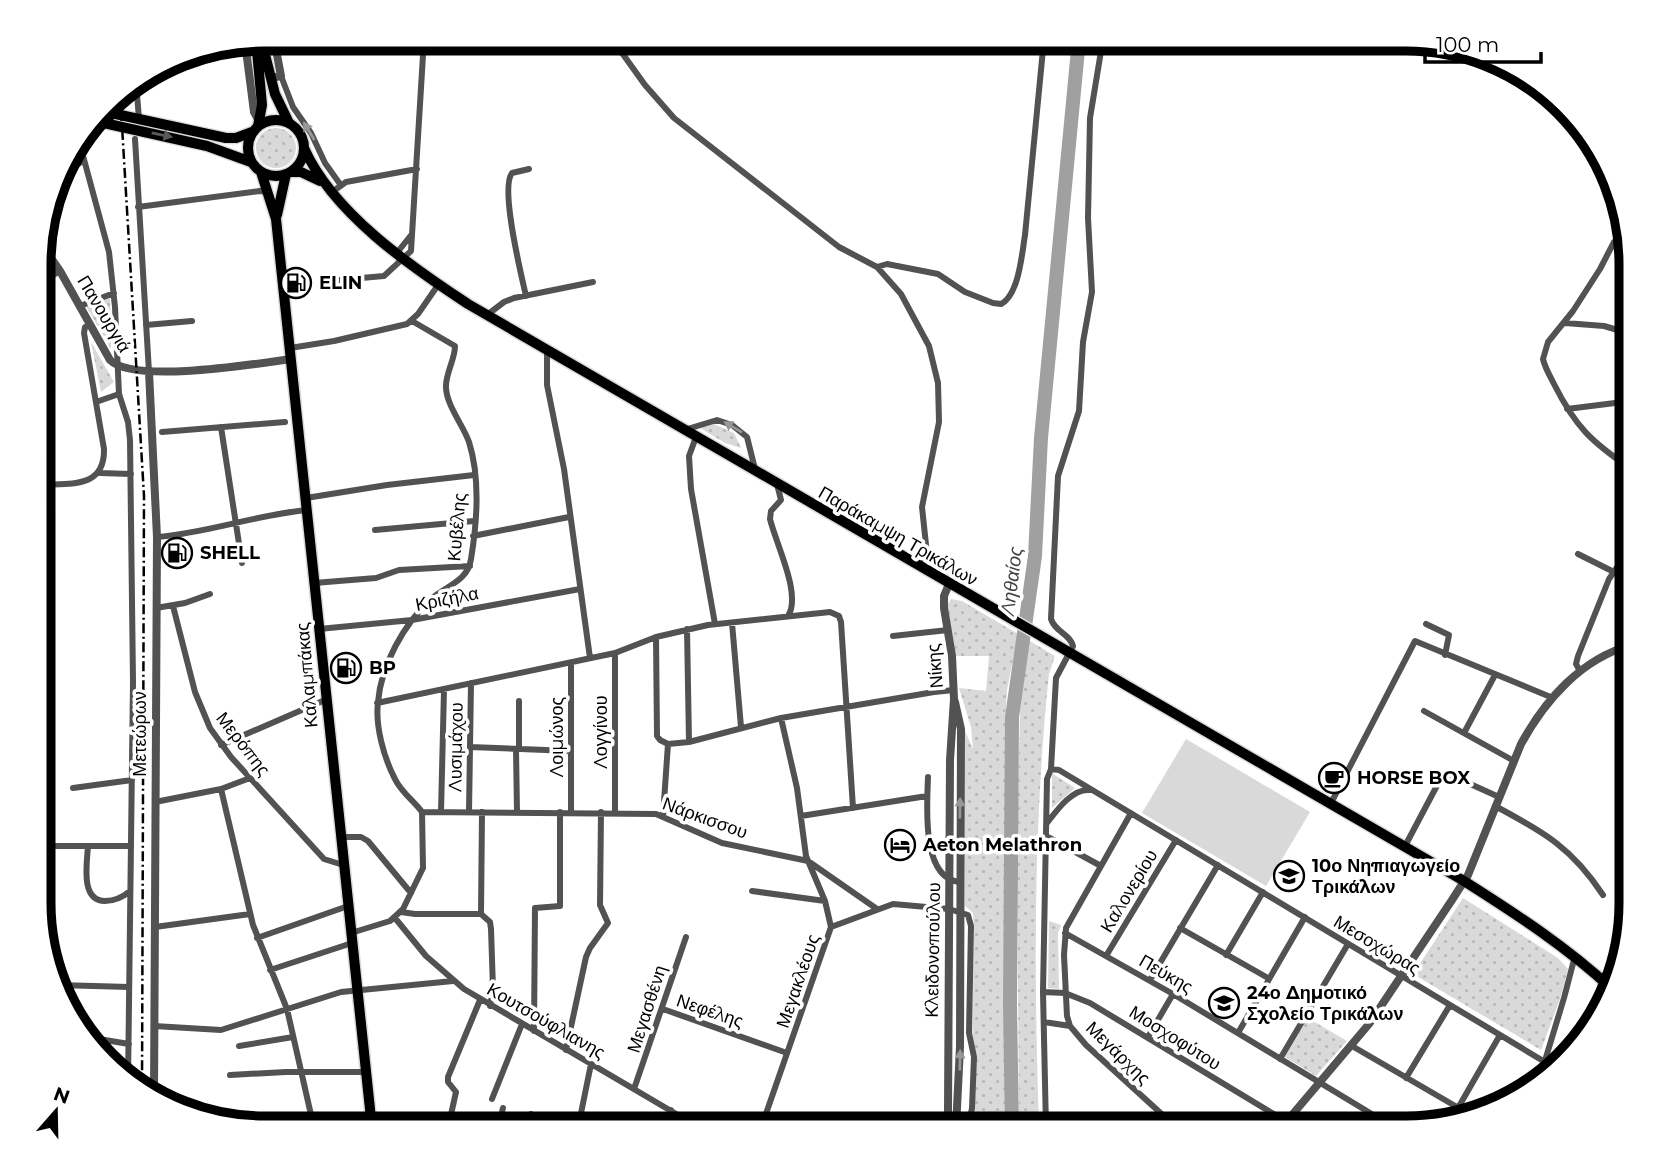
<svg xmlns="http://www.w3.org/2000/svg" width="1670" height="1167" font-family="Montserrat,sans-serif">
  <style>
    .grass { fill: url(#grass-dots) }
    .green { fill: #d9d9d9 }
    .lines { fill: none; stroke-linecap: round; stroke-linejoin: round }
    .river { stroke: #a0a0a0; stroke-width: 14 }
    .primary-casing { stroke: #dbdbdb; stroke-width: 13 }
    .minor { stroke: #525252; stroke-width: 6 }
    .tertiary { stroke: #525252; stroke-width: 8 }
    .primary { stroke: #000; stroke-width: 10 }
    .rail { stroke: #000; stroke-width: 2.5; stroke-dasharray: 10 3.5 2 3.5; stroke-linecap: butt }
    .oneway { fill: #979797 }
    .oneway2 { fill: #595959 }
    .labels { text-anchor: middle; stroke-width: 7; stroke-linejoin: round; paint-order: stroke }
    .poi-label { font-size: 18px; font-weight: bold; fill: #000; stroke: #fff; text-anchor: start }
    .street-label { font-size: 18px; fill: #000; stroke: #fff }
    .water-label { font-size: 19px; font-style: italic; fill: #414141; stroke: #fff }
    .rim { fill: none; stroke: #000; stroke-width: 9 }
  </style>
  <defs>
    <pattern id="grass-dots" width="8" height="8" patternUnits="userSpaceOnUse" patternTransform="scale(1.75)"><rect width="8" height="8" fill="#d9d9d9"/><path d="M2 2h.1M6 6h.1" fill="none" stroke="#b8b8b8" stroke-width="1.8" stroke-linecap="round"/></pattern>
  </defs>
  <rect width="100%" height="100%" fill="#fff"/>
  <path class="grass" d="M256 148a20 20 0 1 1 40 0a20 20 0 1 1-40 0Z
    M110 297 111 347V349L86 306Z
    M91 342 114 382 101 392Z
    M714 424 734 433 741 448 725 443 700 428Z
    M951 599 962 601 1018 634 1007 690 1005 723 1006 1128H971L974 931 973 913 965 906V731L973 749 971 727 959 688 986 691 989 656H956L948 610V604Z
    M1028 640 1055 656 1049 674C1033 825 1034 977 1039 1128H1019L1017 832 1021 675Z
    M1053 774 1075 788 1052 808V775Z
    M1463 898 1558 958 1568 969 1560 999 1541 1050 1413 974Z
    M1049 921 1061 925 1058 933 1059 989 1048 988Z
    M1308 1018 1347 1041 1316 1076 1285 1057Z"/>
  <path class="green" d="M1186 739 1310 812 1266 886 1142 813Z"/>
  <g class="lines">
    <path class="river" d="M1012 1128 1010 1004 1012 717 1035 556 1041 438 1079 39"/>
    <g class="primary-casing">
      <path id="primary" d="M261 39 275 94 289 123
        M256 40 262 105 258 126
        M102 111 226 138H236L252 132
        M248 148a28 28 0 1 1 56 0a28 28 0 1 1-56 0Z
        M95 121 207 146 251 162
        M304 148C333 213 410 266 468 304L1464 881C1516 914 1567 947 1612 989
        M261 172 276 219 372 1128
        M291 172H301L320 181
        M277 215 286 174"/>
    </g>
    <path class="minor" d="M612 39 645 85 674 118 839 247 877 267 901 294 929 346 938 383 939 422 922 507 927 554 921 568
      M281 76 293 107 311 133 325 163 340 184
      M136 82 139 119
      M135 139 149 372
      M79 141 109 252 115 307 119 394 128 422 130 440 133 682 128 1083
      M58 178 84 160
      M332 192 346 182 417 169
      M138 207 260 191 268 192
      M1627 235 1614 242 1600 269 1573 311 1548 342 1543 359C1545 368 1550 376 1554 384 1576 428 1592 442 1631 469
      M396 254 412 234
      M877 267 887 264 938 274 965 292 993 303 1001 304C1019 295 1022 253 1025 235L1044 39
      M327 281 384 276 411 251 424 39
      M40 283 60 271
      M526 296C521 274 500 188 512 173L529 169
      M80 306 114 293
      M487 315 504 302 514 298 593 282
      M1565 323 1604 326 1631 334
      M146 325 192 321
      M290 348 334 341 407 324 418 314 438 285
      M547 351V385L564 469 590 658
      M96 402 119 394
      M1567 409 1631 401
      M221 427 242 563
      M684 430 717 420 732 425 747 437 755 469
      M162 432 285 422
      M696 437 689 456 691 489 715 624
      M100 473 131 474
      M777 484 781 500 771 511 770 519C776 544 802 595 788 616
      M40 485C70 483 105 489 104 449L84 333 85 327 90 325
      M306 498 387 485 474 475
      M375 530 474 521
      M473 536 569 517
      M157 537C207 533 255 515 307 510
      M1578 554 1614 572
      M314 583 376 578 399 570 470 566
      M173 606 195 692 210 728 231 757 324 859 343 865
      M156 608 185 603 210 594
      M732 623 741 727
      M1426 624 1449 635 1445 655
      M319 629 412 620 580 589
      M687 629 689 742
      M893 636 948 630
      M656 637 657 736 660 740 668 744 689 742 781 718 934 692 954 690
      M615 653V812
      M1580 671 1576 664 1578 656 1609 579 1631 547
      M377 703 615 653 656 637 708 625 830 612 839 616 841 622 853 808
      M1424 711 1514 761
      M1464 733 1495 675
      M221 745 325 700
      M470 747 570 751
      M516 749 517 812
      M519 749V701
      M1051 769 1059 770 1545 1062
      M928 777C927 806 921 879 960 882
      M73 788 132 780
      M221 789 253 925 287 1009 314 1128
      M155 802 221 789 250 778
      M1330 805 1415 641 1553 698
      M1495 806C1544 832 1572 848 1603 895
      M422 812 656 814 722 843 808 861 877 909
      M441 812 444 690
      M469 812 471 683
      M571 812V663
      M1131 813 1066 928 1064 955 1067 1016 1070 1026 1086 1045 1177 1128
      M663 816 668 744
      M801 816 927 796
      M1047 823C1057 810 1072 789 1089 790
      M1046 836 1101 866
      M341 837H361L368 841 411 893
      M40 846H131
      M88 846C87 863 80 901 105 901 115 901 123 897 130 891
      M1404 848 1441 778 1446 773 1499 797
      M752 891 825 901
      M401 912 415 914H481
      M481 914 482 812
      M481 914 490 922 491 929 493 989 490 1006
      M395 918 426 956 464 989 700 1128
      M155 927 250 914
      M831 927 893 904 949 909 968 915 971 926 969 1033 974 1057 972 1108 968 1128
      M1180 928 1268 978
      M351 933 390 921 403 909 423 868 422 812C414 801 401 792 395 779 384 758 375 726 378 702 381 665 404 624 431 599 446 586 468 581 471 559 477 523 480 477 469 442 463 425 447 406 446 388 445 374 455 360 455 346L412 321
      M1065 933 1173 994 1395 1128
      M257 938 348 906
      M1226 955 1263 892
      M1106 956 1176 840
      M270 970 352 943
      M1150 980 1218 865
      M58 985 129 987
      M1043 992 1065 993 1090 1003 1287 1122
      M663 1009 787 1053
      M1044 1022 1070 1026
      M154 1026 221 1030 341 992 453 981
      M534 1031 535 908 560 906V812
      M1238 1033 1305 917
      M87 1037 129 1044
      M1148 1037 1173 994
      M239 1046 293 1037
      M1352 1046 1469 1114
      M566 1050 586 957 590 948 608 923 600 905 601 812
      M1280 1059 1348 944
      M113 1067 128 1066
      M230 1075 286 1072H365
      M1540 1077 1564 998 1575 956
      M1406 1078 1450 1005
      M634 1089 686 937
      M492 1099 522 1024
      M1458 1108 1500 1035
      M1046 1118 1058 1128
      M228 1124H312
      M448 1128 456 1092 448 1082V1077L480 1000
      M498 1128 503 1108
      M527 1128 531 1114
      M578 1128 591 1064
      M665 1128 671 1110
      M761 1128 831 927 825 901 806 856 797 788 781 718
      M1046 1128 1043 992 1047 779 1051 769 1056 678 1073 646C1070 634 1055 632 1051 619L1058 476 1079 411 1083 342 1092 292 1088 218 1090 118 1103 39
      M1357 1128 1366 1112"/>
    <path class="tertiary" d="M245 42 254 112 259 121
      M271 78 281 76 274 39
      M40 242 60 271 110 360C134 384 255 364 291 359
      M149 372 157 537 154 1096
      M955 702 961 729 960 1047 956 1128
      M946 1128 948 1111 950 760 954 699 952 656 944 608V596L949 584
      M1281 1128 1369 1024 1452 900 1468 875 1521 744C1545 700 1581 659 1631 645"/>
    <use href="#primary" class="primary"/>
    <path class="rail" d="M120 92 144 496 142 1090"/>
  </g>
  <defs><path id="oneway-solid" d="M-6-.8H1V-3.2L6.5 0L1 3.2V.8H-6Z" transform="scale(1.75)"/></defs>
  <g class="oneway">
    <use href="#oneway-solid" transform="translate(309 131) rotate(-121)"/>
    <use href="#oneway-solid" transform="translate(733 427) rotate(-149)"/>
    <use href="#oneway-solid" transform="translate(960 808) rotate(-89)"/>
    <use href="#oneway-solid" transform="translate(960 1060) rotate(-89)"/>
  </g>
  <use class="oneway2" href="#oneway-solid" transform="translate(162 135) rotate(11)"/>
  <defs>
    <g id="fuel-ring" transform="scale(1.575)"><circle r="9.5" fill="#fff" stroke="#000" stroke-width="1.5"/><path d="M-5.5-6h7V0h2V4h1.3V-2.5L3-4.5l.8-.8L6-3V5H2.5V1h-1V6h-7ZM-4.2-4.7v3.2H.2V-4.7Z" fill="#000"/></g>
    <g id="cafe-ring" transform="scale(1.575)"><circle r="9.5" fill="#fff" stroke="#000" stroke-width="1.5"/><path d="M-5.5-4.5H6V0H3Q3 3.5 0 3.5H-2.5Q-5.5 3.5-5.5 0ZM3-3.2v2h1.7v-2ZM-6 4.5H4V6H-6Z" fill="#000"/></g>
    <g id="hotel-ring" transform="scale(1.575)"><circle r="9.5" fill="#fff" stroke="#000" stroke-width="1.5"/><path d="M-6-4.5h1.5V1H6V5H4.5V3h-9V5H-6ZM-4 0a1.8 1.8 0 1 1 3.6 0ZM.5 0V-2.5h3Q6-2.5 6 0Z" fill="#000"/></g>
    <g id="school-ring" transform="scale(1.575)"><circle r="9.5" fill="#fff" stroke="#000" stroke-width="1.5"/><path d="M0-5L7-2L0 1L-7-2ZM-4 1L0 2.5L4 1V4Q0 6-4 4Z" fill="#000"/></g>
  </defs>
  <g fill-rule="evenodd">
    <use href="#fuel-ring" x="296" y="283"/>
    <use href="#fuel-ring" x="177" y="553"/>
    <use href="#fuel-ring" x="346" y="668"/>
    <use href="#cafe-ring" x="1334" y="778"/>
    <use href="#hotel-ring" x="900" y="845"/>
    <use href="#school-ring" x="1289" y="876"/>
    <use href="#school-ring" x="1224" y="1003"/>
  </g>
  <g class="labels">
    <g class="poi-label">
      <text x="319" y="289">ELIN</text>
      <text x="200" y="559">SHELL</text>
      <text x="369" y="674">BP</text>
      <text x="1357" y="784">HORSE BOX</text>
      <text x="923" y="851">Aeton Melathron</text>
      <text x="1312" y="872">10ο Νηπιαγωγείο<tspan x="1312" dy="21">Τρικάλων</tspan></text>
      <text x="1247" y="999">24ο Δημοτικό<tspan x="1247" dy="21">Σχολείο Τρικάλων</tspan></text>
    </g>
    <g class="street-label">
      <text transform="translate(104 314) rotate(59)" y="6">Πανουργιά</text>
      <text transform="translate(457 527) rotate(-85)" y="6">Κυβέλης</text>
      <text transform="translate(898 536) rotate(30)" y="6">Παράκαμψη Τρικάλων</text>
      <text transform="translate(447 599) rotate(-11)" y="6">Κριζήλα</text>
      <text transform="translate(935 666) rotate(-95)" y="6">Νίκης</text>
      <text transform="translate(307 675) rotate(-95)" y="6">Καλαμπάκας</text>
      <text transform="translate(601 732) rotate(-90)" y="6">Λογγίνου</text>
      <text transform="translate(140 734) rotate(-90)" y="6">Μετεώρων</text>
      <text transform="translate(557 737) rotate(-90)" y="6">Λοιμώνος</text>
      <text transform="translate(243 744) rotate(52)" y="6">Μερόπης</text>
      <text transform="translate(456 747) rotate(-89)" y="6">Λυσιμάχου</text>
      <text transform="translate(705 818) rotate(20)" y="6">Νάρκισσου</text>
      <text transform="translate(1129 891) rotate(-59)" y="6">Καλονερίου</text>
      <text transform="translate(1377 945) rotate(31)" y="6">Μεσοχώρας</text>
      <text transform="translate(933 950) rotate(-89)" y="6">Κλειδονοπούλου</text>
      <text transform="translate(1166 974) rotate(30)" y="6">Πεύκης</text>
      <text transform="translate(798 981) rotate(-71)" y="6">Μεγακλέους</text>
      <text transform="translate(647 1009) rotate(-72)" y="6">Μεγασθένη</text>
      <text transform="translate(710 1011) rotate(19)" y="6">Νεφέλης</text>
      <text transform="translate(546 1021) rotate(30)" y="6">Κουτσούφλιανης</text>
      <text transform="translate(1175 1038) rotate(32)" y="6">Μοσχοφύτου</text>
      <text transform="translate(1118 1053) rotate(44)" y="6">Μεγάρχης</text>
    </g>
    <g class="water-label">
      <text transform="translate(1011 581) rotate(-83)" y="7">Ληθαίος</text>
    </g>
  </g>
  <path d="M0 0H1670V1167H0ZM264 51H1406A213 213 0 0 1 1619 264V903A213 213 0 0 1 1406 1116H264A213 213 0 0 1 51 903V264A213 213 0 0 1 264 51Z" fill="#fff" fill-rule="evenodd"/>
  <path class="rim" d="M264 51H1406A213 213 0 0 1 1619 264V903A213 213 0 0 1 1406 1116H264A213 213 0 0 1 51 903V264A213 213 0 0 1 264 51Z"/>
  <g transform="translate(56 1111) rotate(20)" stroke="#ffffff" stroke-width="5" paint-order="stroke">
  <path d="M0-5L12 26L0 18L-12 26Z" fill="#000000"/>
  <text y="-10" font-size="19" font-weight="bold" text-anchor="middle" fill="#000000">N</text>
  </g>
  <path d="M1425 52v10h116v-10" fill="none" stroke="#000000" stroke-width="3.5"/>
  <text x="1436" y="52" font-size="21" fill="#000000" stroke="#ffffff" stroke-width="5" paint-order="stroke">100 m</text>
</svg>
